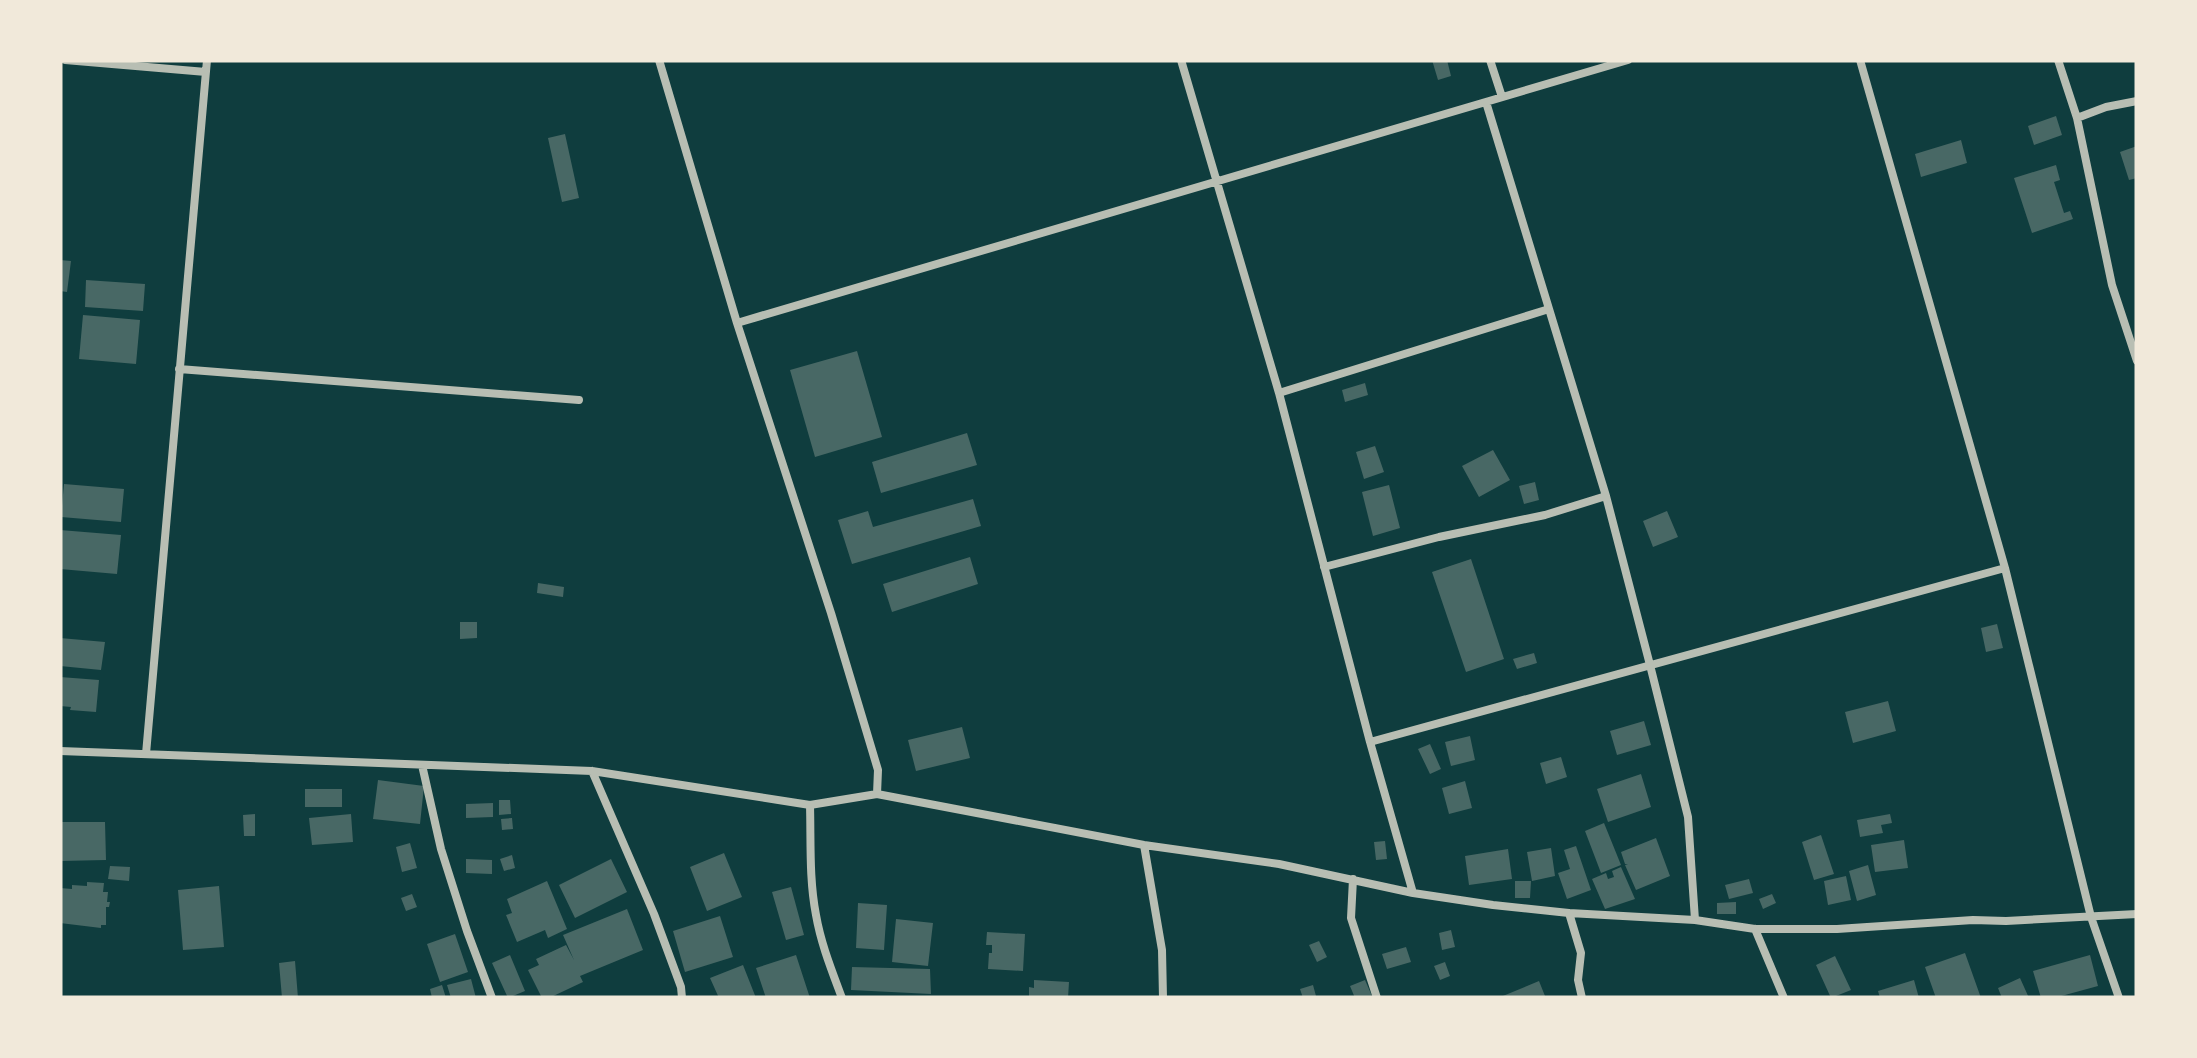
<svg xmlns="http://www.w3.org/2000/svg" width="2197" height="1058" font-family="'Roboto Serif',serif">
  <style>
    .building { fill: #486865 }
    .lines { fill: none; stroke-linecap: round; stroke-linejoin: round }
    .minor { stroke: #b8beb3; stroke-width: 8 }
  </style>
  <rect width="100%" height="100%" fill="#0f3d3e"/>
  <path class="building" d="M1432 60H1447L1451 76 1438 80Z
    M2056 116 2062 135 2034 145 2028 126Z
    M565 134 579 198 562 202 548 138Z
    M1961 140 1967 163 1921 177 1915 154Z
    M2137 146V178L2129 180 2120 152Z
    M2056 165 2060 180 2054 182 2064 213 2070 211 2073 219 2032 233 2014 178Z
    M60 260 71 261 67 292 60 291Z
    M86 280 145 284 143 311 85 307Z
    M83 315 140 320 136 364 79 359Z
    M857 351 882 437 815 457 790 370Z
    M1365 383 1368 395 1345 402 1342 390Z
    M967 433 977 465 881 493 872 462Z
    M1375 446 1384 472 1364 479 1356 452Z
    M1493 450 1510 480 1479 497 1462 466Z
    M1535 482 1539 500 1524 504 1519 486Z
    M64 484 124 489 121 522 61 517Z
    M1389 485 1400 528 1373 536 1362 492Z
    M973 499 981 526 852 564 838 520 868 511 873 527Z
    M1667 511 1678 537 1653 547 1643 521Z
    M60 530 121 535 117 574 60 569Z
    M970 557 978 584 892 612 883 584Z
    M1471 559 1504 659 1466 672 1432 572Z
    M538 583 564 587 563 597 537 593Z
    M460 622H477V638L460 639Z
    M1997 624 2003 648 1986 652 1981 628Z
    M60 638 105 642 101 670 60 666Z
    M1534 653 1537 663 1517 669 1513 659Z
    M60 677 99 680 96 712 70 710 71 707 60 706Z
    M1888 701 1896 731 1853 743 1845 712Z
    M1644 721 1651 745 1617 755 1610 731Z
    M962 727 970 758 916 771 908 740Z
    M1470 736 1475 760 1451 766 1445 742Z
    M1430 744 1441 769 1430 774 1418 749Z
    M1561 757 1567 777 1546 784 1540 763Z
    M1641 774 1651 807 1608 822 1597 789Z
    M378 780 424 786 420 824 373 819Z
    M1465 781 1472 808 1449 814 1442 788Z
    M305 789H342V807H305Z
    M499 800H510L511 814 499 815Z
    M493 803V817L466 818V804Z
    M255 814V836H244L243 815Z
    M351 814 353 842 312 845 309 818Z
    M1890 814 1892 823 1881 825 1883 833 1860 837 1857 820Z
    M512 818 513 829 502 830 501 819Z
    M60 822H105L106 860 60 861Z
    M1604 823 1621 865 1601 873 1585 831Z
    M1821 835 1834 874 1814 880 1802 842Z
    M1656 838 1670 876 1636 890 1625 865 1628 864H1625L1621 852Z
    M1904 840 1908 868 1875 872 1871 845Z
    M1385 841 1387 859 1376 860 1374 842Z
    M410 843 417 868 402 872 396 847Z
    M1576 846 1591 890 1567 899 1558 873 1570 869 1564 850Z
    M1551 848 1555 876 1532 881 1527 852Z
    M1508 849 1512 879 1469 885 1465 856Z
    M724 853 742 897 707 911 690 867Z
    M512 855 515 868 504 871 500 859Z
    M466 859 492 860V874L466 873Z
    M611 859 627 892 575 918 559 885Z
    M1868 865 1876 895 1857 901 1849 871Z
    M110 866 130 867 129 881 108 879Z
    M1621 867 1635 899 1605 909 1592 879 1606 873 1608 879 1614 877 1612 871Z
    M1846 876 1851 900 1828 905 1824 881Z
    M1749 879 1753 893 1729 899 1725 885Z
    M547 881 567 929 548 938 545 930 517 942 506 915 512 913 507 899Z
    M1515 881H1531L1530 898H1515Z
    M87 882 104 883 103 892H108L107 902H110L109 907H106V925H101V928L60 923V888L72 889V885L87 886Z
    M219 886 224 947 183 950 178 890Z
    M791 887 804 935 786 940 772 892Z
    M412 894 417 907 406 911 401 898Z
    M1772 894 1776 903 1763 909 1759 899Z
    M1736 902V914H1717V903Z
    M858 903 887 905 884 950 856 948Z
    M627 909 643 950 580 976 583 982 549 998H542L528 970 539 965 536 959 566 945 574 960 563 935Z
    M720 916 733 957 685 972 673 931Z
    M896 919 933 923 928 966 892 962Z
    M1451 930 1455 947 1442 950 1439 933Z
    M987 932 1025 934 1023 971 988 969 989 953H992V945H986Z
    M455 934 468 972 440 982 427 944Z
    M1319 941 1327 957 1317 962 1309 945Z
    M1406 947 1411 962 1387 969 1382 954Z
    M1965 953 1981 998H1936L1925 967Z
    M510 955 525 991 508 998 492 963Z
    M796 955 810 998H766L756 968Z
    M2090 955 2098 986 2054 998H2041L2033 971Z
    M1835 956 1851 990 1831 998 1816 965Z
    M295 961 298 998H282L279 963Z
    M1445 962 1450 976 1440 980 1434 966Z
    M743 965 756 998H719L710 978Z
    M852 967 930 969 931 994 851 990Z
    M2020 978 2029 998H2002L1998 988Z
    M471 979 476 998H451L447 985Z
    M1034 980 1069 982 1068 998H1029V987L1034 988Z
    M1365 980 1372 996 1355 998 1350 986Z
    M1914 980 1919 998H1880L1878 991Z
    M1539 981 1545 996 1540 998H1498Z
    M442 985 446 998H432L430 989Z
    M1313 985 1316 996 1303 998 1300 989Z"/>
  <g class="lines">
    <path class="minor" d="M65 60 206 72
      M659 60 737 323 831 613 878 770 877 794
      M1181 60 1279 393 1370 742 1413 893
      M1490 60 1502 97
      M1860 60 2005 568 2091 917 2119 998
      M2058 60 2077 118 2112 285 2137 361
      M1486 102 1606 496 1650 665 1688 817 1695 920
      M2077 118 2106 107 2137 101
      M737 323 1628 60
      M179 369 579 400
      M1279 393 1549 309
      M1324 567 1439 537 1545 515 1606 496
      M1370 742 2005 568
      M60 751 592 771 810 805 877 794 1144 845 1279 864 1413 893 1493 905 1569 913 1695 920 1755 929H1837L1973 920 2006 921 2137 914
      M146 754 207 60
      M422 765 441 849 467 931 492 998
      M592 771 654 914 681 987 682 998
      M810 805C811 842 809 879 816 915 821 944 832 971 842 998
      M1144 845 1162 950 1163 998
      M1353 879 1351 918 1377 998
      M1569 913 1581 953 1578 980 1582 998
      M1755 929 1784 998"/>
  </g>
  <rect width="2197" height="1058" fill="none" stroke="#f1e9da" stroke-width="125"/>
</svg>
